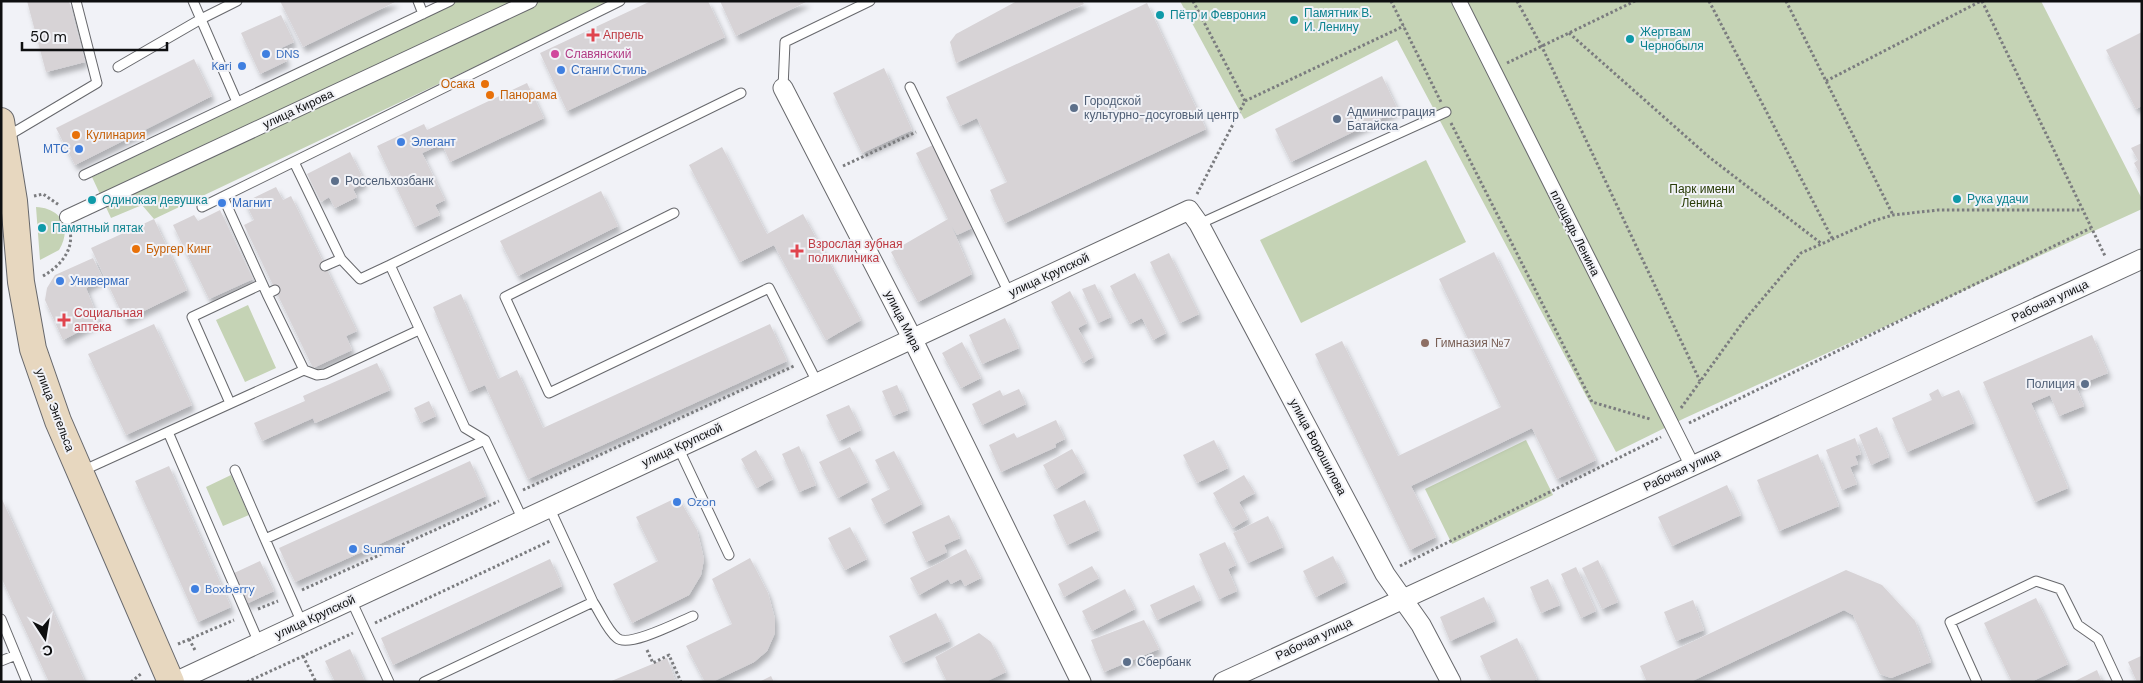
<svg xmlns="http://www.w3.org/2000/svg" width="2143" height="683" font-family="'DM Sans',sans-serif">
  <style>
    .green { fill: #c5d3b5 }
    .building { fill: #d7d3d6; filter: url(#shadow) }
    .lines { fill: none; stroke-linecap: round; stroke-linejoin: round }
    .service-casing { stroke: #67686c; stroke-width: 11 }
    .pedestrian-casing { stroke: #67686c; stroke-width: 16 }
    .minor-casing { stroke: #67686c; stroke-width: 21 }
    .secondary-casing { stroke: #67686c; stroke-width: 28 }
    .path { stroke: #7b7c7f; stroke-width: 3; stroke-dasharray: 2.5 2.5; stroke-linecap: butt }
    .service { stroke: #fff; stroke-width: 9 }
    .pedestrian { stroke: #fff; stroke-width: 14 }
    .minor { stroke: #fff; stroke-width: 19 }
    .secondary { stroke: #e7d7bf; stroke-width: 26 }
    .culture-dot { fill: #0f9aa8; stroke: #f1f2f7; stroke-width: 2 }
    .health-dot { fill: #e0444e; stroke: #f1f2f7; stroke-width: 2 }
    .shop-dot { fill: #3f7fe0; stroke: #f1f2f7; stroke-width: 2 }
    .hotel-dot { fill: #d1479c; stroke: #f1f2f7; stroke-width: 2 }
    .food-dot { fill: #e8710a; stroke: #f1f2f7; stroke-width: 2 }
    .service-dot { fill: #5c6f8a; stroke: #f1f2f7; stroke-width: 2 }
    .education-dot { fill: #8d6e63; stroke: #f1f2f7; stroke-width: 2 }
    .labels { text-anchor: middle; stroke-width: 4; stroke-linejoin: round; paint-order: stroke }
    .culture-label { font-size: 12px; fill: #0d838f; stroke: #f1f2f7; text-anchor: start }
    .health-label { font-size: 12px; fill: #be3a42; stroke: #f1f2f7; text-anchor: start }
    .shop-label { font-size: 12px; fill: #366cbe; stroke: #f1f2f7; text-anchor: start }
    .hotel-label { font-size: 12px; fill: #b23c85; stroke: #f1f2f7; text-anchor: start }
    .food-label { font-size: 12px; fill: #c56008; stroke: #f1f2f7; text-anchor: start }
    .service-label { font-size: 12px; fill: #4e5e75; stroke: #f1f2f7; text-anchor: start }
    .street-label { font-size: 12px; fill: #0e0f10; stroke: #f1f2f7 }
    .park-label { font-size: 12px; fill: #293c07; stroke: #f1f2f7 }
    .education-label { font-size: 12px; fill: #785e54; stroke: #f1f2f7; text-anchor: start }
  </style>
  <defs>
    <filter id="shadow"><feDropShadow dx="3" dy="5.5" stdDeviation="2.5" flood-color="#0004"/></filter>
  </defs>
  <rect width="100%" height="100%" fill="#f1f2f7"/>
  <path class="green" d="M458 1H613L154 219 142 205 111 218 92 177Z
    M1180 1H2041L2142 199V209L1685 418 1616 452 1397 40 1244 119Z
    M1426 160 1466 242 1301 323 1260 240Z
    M36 207C60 208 73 227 59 250L40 260Z
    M248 305 276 368 245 382 216 320Z
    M1526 440 1553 495 1452 544 1425 489Z
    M231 475 249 515 223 526 206 487Z"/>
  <path class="building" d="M27 1H69L85 62 46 72Z
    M280 1H397L303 47Z
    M651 1H708L725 37 567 111 540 53Z
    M720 1H808L736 36Z
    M1017 1H1082L1084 4 956 63 950 42 956 34Z
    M1147 3 1206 129 1005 223 990 190 1007 182 977 118 960 126 946 97Z
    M281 15 294 42 281 48 287 61 260 74 241 33Z
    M2142 32V106L2136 109 2106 50Z
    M194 59 212 96 75 165 56 128Z
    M884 68 912 130 862 153 833 93Z
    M1382 76 1398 110 1291 162 1275 129Z
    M527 83 544 118 450 162 442 144 422 153 445 200 435 205 440 215 415 227 377 146 424 124 427 130Z
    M2142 143V178L2134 163 2138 160 2131 148Z
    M933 145 972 228 957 235 951 225 972 274 918 302 891 252 948 219 916 153Z
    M722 147 767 234 803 214 861 320 826 340 774 245 740 262 689 165Z
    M350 152 365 182 353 189 357 197 335 208 329 197 321 202 307 174Z
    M276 187 283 200 291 196 357 331 346 336 352 350 313 368 244 225 254 220 245 202Z
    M601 191 618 226 518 276 500 241Z
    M220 210 253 279 209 299 173 225 194 215 198 221Z
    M154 219 187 290 125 320 91 248Z
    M1494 252 1596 460 1557 479 1532 428 1411 486 1436 537 1410 550 1315 354 1342 341 1398 456 1501 407 1439 279Z
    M1169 253 1199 314 1180 323 1150 262Z
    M93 258 103 278 86 288 99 321 63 340 45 300 47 288 55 275Z
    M1135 273 1166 333 1153 340 1142 318 1130 324 1110 286Z
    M1095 284 1111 317 1098 323 1082 289Z
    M1070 291 1087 323 1078 328 1093 357 1083 363 1051 302Z
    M461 294 498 379 517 370 543 428 770 324 787 361 528 479 485 385 469 392 433 307Z
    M1005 318 1019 348 982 364 969 335Z
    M154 324 192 405 126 435 88 354Z
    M2092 335 2108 373 2076 386 2084 406 2059 416 2050 395 2031 403 2068 488 2035 502 1983 382Z
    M962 342 981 378 961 388 942 353Z
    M377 363 390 390 315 423 313 418 262 441 254 423 305 401 303 396Z
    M897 385 908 410 893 416 882 391Z
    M1019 389 1026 404 982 425 972 404 1000 390 1003 396Z
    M1938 389 1942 397 1959 390 1974 423 1907 452 1892 418 1932 400 1929 394Z
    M429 401 436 416 421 423 414 408Z
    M849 405 861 430 839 441 826 415Z
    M1056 420 1065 439 1055 444 1056 447 1001 472 989 445 1014 433 1017 438Z
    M1877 427 1889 457 1871 465 1859 435Z
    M1855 438 1861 454 1855 456 1858 464 1850 467 1857 484 1842 490 1826 450Z
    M1214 440 1228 468 1197 483 1183 455Z
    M799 446 816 485 799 492 782 454Z
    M850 447 868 482 838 498 819 462Z
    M1072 449 1085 472 1056 489 1043 465Z
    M756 450 773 479 757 488 741 459Z
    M894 451 922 504 884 524 871 499 890 489 875 460Z
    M1818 454 1839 506 1779 531 1757 480Z
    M470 461 486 496 295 582 279 548Z
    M169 466 231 607 198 622 135 481Z
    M1244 475 1255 493 1239 502 1248 519 1233 528 1213 493Z
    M1727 485 1741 515 1672 546 1658 517Z
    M1 497 85 682H49L1 577Z
    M678 497 697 530 704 559 701 575 689 595 632 623 613 584 658 561 636 517Z
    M1085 500 1099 530 1067 545 1053 515Z
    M949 515 960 538 944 545 947 552 926 562 912 532Z
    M1268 516 1283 547 1248 563 1233 533Z
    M850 527 867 559 845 570 828 538Z
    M1225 542 1236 565 1228 569 1237 591 1219 599 1199 554Z
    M966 549 981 578 965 586 961 579 951 584 948 579 919 595 910 578Z
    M1333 556 1346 582 1316 597 1303 571Z
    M750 558 768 593 775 619V633L767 651 754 662 712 682H705L686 646 732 624 712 579Z
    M550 559 562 586 393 665 381 638Z
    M1598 560 1618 602 1602 609 1582 568Z
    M260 561 274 591 246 604 232 574Z
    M1092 566 1099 578 1064 597 1058 584Z
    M1576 567 1596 611 1581 618 1561 574Z
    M1846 570 1882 585 1915 621 1931 662 1891 678 1880 674 1853 615 1844 610 1690 682H1647L1640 666Z
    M1548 579 1560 605 1541 613 1530 587Z
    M1194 585 1201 600 1157 620 1150 605Z
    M1125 589 1135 609 1092 631 1082 611Z
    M1484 597 1495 621 1450 641 1440 617Z
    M2036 598 2068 664 2031 682H2012L1984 623Z
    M1693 600 1704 630 1676 641 1664 612Z
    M936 613 950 641 903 663 889 636Z
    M1144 620 1159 649 1104 672 1091 640Z
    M979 633 991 642 1006 672 985 682H947L935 657Z
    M1517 638 1537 679 1531 682H1492L1480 656Z
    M350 649 365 682H335L325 661Z
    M2141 656 2142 682H2137L2128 662Z
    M667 658 676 682H609Z
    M2097 670 2102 682H2073Z
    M771 676 774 682H759Z"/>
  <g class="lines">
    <g class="service-casing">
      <path id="service" d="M193 1 237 102
        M418 1 423 14
        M118 67 201 19 237 1
        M910 87 1009 293
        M783 88 785 42 870 1
        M6 137 97 83 76 1
        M294 162 341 259 360 279 390 265 465 428 485 440 523 520
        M84 175 450 1
        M223 197 267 294 275 290
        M202 207 620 1
        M674 213 505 297 549 393 769 288 817 382
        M1199 224 1446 112
        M390 265 741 93
        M325 266 341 259
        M304 370 317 375 325 374 419 330
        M230 403 192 317 262 284
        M168 432 259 643
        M678 447 729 555
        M235 470 265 539
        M82 471 304 370 267 294
        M351 600 389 682
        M593 602C600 612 607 630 617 638 629 648 678 622 693 616
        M1 619 27 682
        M302 623 265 539 485 440
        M1 661 16 655
        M424 682 593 602 549 507
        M1977 682 1950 622 2036 581 2060 589 2078 625 2098 639 2118 682"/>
    </g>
    <g class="pedestrian-casing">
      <path id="pedestrian" d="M1459 1 1692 465
        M67 217 530 1"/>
    </g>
    <g class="minor-casing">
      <path id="minor" d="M783 88 912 338 1081 682
        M175 682 1189 210 1199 224 1385 574 1421 625 1451 682
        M1223 682 2142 259"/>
    </g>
    <g class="secondary-casing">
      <path id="secondary" d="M1 121 14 201 21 282 33 349 58 421 171 682"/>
    </g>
    <path class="path" d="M1193 1 1245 101 1197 194
      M1391 1 1441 102
      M1517 1 1542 47 1700 381
      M1709 1 1832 238
      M1786 1 1893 215
      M1982 1 2105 256
      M1569 33 1709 157 1822 244
      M1507 63 1635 1
      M1826 81 1981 1
      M1245 101 1404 26
      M1451 123 1592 402 1650 419
      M843 166 916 132
      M34 196 43 194 59 205
      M43 276C59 267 74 251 70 231
      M1681 408 1743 322 1801 253 1873 221 1893 215 1938 210H2082
      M1689 423 2091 228
      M523 490 794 366
      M1400 566 1661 437
      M302 590 499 501
      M258 609 278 601
      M375 623 550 541
      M189 639 196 652
      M178 644 234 620
      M647 650 653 663 669 655 681 682
      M303 656 316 682
      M131 682 142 673
      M247 682 353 633"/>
    <use href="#service" class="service"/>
    <use href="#pedestrian" class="pedestrian"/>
    <use href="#minor" class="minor"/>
    <use href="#secondary" class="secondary"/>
  </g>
  <g class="culture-dot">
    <circle cx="1160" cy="15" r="5"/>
    <circle cx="1294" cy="20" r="5"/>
    <circle cx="1630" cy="39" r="5"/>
    <circle cx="1957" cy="199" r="5"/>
    <circle cx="92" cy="200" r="5"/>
    <circle cx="42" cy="228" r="5"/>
  </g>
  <g class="health-dot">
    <path d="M590.5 27.5h5v5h5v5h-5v5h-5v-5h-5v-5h5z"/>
    <path d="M794.5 243.5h5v5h5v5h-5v5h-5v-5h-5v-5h5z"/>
    <path d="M61.5 312.5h5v5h5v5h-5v5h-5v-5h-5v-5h5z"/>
  </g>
  <g class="shop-dot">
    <circle cx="266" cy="54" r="5"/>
    <circle cx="242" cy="66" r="5"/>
    <circle cx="561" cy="70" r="5"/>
    <circle cx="401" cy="142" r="5"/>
    <circle cx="79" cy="149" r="5"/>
    <circle cx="222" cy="203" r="5"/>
    <circle cx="60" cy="281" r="5"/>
    <circle cx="677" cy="502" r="5"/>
    <circle cx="353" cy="549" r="5"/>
    <circle cx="195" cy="589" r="5"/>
  </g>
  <circle class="hotel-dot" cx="555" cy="54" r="5"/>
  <g class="food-dot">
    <circle cx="485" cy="84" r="5"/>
    <circle cx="490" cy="95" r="5"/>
    <circle cx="76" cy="135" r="5"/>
    <circle cx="136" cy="249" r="5"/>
  </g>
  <g class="service-dot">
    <circle cx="1074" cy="108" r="5"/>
    <circle cx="1337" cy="119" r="5"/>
    <circle cx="335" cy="181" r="5"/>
    <circle cx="2085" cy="384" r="5"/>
    <circle cx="1127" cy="662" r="5"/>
  </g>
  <circle class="education-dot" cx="1425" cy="343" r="5"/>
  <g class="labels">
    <g class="culture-label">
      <text x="1304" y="17">Памятник В.<tspan x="1304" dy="14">И. Ленину</tspan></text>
      <text x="1170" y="19">Пётр и Феврония</text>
      <text x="1640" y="36">Жертвам<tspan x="1640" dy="14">Чернобыля</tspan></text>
      <text x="1967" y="203">Рука удачи</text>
      <text x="102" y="204">Одинокая девушка</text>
      <text x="52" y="232">Памятный пятак</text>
    </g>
    <g class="health-label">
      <text x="603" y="39">Апрель</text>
      <text x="808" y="248">Взрослая зубная<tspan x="808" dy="14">поликлиника</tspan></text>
      <text x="74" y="317">Социальная<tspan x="74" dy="14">аптека</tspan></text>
    </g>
    <g class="shop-label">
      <text x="276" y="58">DNS</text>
      <text x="232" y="70" text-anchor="end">Kari</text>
      <text x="571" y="74">Станги Стиль</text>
      <text x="411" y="146">Элегант</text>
      <text x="69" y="153" text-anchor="end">МТС</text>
      <text x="232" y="207">Магнит</text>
      <text x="70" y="285">Универмаг</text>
      <text x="687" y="506">Ozon</text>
      <text x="363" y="553">Sunmar</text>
      <text x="205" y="593">Boxberry</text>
    </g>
    <g class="hotel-label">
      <text x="565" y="58">Славянский</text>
    </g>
    <g class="food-label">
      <text x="475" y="88" text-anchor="end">Осака</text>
      <text x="500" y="99">Панорама</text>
      <text x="86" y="139">Кулинария</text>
      <text x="146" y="253">Бургер Кинг</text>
    </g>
    <g class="service-label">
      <text x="1084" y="105">Городской<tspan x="1084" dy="14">культурно-досуговый центр</tspan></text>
      <text x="1347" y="116">Администрация<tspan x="1347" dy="14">Батайска</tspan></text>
      <text x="345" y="185">Россельхозбанк</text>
      <text x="2075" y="388" text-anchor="end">Полиция</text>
      <text x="1137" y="666">Сбербанк</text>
    </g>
    <g class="street-label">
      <text transform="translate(298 109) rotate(-25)" y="4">улица Кирова</text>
      <text transform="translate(1575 233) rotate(63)" y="4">площадь Ленина</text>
      <text transform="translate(1049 275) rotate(-25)" y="4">улица Крупской</text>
      <text transform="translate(2050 301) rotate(-25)" y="4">Рабочая улица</text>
      <text transform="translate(903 321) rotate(63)" y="4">улица Мира</text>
      <text transform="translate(55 410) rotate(69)" y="4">улица Энгельса</text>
      <text transform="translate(682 445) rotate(-25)" y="4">улица Крупской</text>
      <text transform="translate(1318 447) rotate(62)" y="4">улица Ворошилова</text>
      <text transform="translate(1682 470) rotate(-25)" y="4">Рабочая улица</text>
      <text transform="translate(315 617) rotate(-25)" y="4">улица Крупской</text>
      <text transform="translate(1314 639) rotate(-25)" y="4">Рабочая улица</text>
    </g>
    <g class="park-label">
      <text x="1702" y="193">Парк имени<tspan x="1702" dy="14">Ленина</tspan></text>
    </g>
    <g class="education-label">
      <text x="1435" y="347">Гимназия №7</text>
    </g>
  </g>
  <rect width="2143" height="683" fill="none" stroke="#0e0f10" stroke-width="5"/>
  <g transform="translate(45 638) rotate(168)" stroke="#f1f2f7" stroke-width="4" paint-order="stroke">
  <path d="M0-4L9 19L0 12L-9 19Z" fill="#0e0f10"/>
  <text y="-8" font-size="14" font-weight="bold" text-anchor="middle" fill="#0e0f10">С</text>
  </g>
  <path d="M22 42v8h145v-8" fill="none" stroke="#0e0f10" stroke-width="2.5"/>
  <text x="30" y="42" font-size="15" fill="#0e0f10" stroke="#f1f2f7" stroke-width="4" paint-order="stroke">50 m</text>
</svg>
